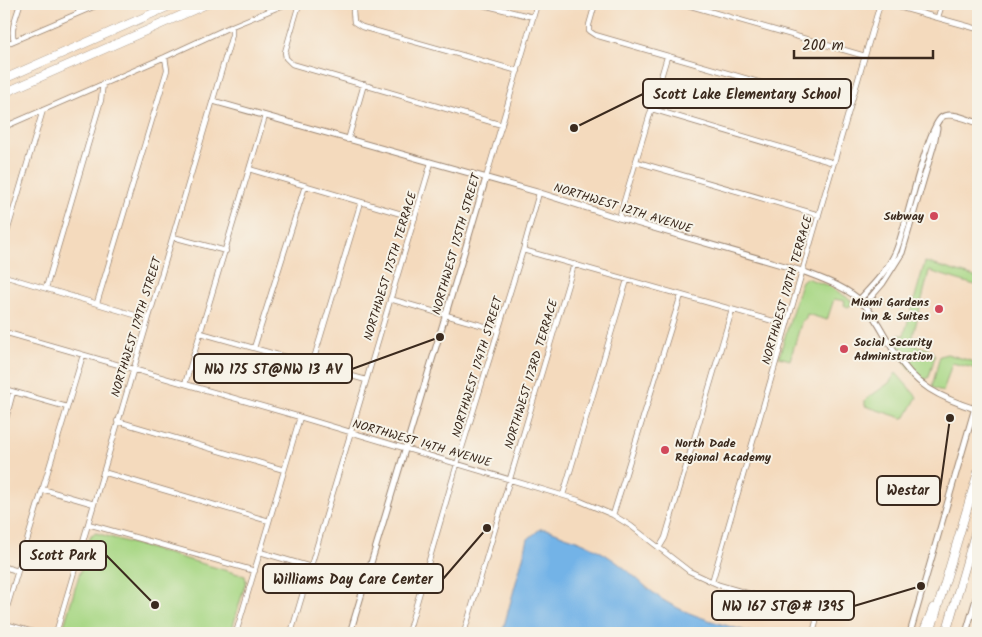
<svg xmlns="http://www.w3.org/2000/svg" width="982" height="637" font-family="Kalam,sans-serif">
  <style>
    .green { fill: #a7d784; stroke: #718051 }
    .water { fill: #73b3e7; stroke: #576e82 }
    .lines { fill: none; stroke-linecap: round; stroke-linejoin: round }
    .minor-casing { stroke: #98826e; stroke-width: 6 }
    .tertiary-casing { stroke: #98826e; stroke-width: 7 }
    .motorway-casing { stroke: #98826e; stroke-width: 9 }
    .minor { stroke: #fff; stroke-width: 4.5 }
    .tertiary { stroke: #fff; stroke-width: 5 }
    .motorway { stroke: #fff; stroke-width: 8 }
    .poi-dot { fill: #d1495b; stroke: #f7f3e8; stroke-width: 2 }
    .labels { text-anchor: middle; stroke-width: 4; stroke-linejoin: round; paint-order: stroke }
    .street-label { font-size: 12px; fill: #3b2a1e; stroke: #f7f3e8 }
    .poi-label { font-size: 12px; font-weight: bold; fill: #3b2a1e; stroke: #f7f3e8; text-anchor: end }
    .leader { fill: none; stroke: #3b2a1e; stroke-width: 2 }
    .callout-dot { fill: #3b2a1e; stroke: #f7f3e8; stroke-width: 2 }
    .callout { fill: #f7f3e8; stroke: #3b2a1e; stroke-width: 2 }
    .callout-label { font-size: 14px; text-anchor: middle; font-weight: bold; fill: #3b2a1e }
  </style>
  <rect width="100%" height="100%" fill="#f7f3e8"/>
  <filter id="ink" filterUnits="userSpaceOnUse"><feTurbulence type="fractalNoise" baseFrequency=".02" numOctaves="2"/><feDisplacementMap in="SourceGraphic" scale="10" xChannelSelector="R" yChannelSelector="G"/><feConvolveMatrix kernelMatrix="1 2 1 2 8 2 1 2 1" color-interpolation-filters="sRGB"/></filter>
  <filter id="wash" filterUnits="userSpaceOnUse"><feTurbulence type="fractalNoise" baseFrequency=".0096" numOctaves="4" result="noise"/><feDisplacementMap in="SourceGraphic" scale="20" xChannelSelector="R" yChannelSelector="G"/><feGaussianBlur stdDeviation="1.12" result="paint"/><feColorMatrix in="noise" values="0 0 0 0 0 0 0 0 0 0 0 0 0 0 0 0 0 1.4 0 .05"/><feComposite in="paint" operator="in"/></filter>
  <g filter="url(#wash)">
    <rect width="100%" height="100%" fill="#f4dabd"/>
    <path class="green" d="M925 262 978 278V286L929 271 911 344 931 350 935 356 929 377 923 381 909 368 897 349 898 335H904Z
      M806 278 829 286 851 300V305L848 307 844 305 845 301 834 299 827 320 807 314 805 320H802L790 360 779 357 800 286 802 281Z
      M947 354 978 363V369L952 363 943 392 932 387 940 356Z
      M896 373 917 397 906 417 902 418 865 406V400L889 383Z
      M96 533 245 576 246 581 231 633H66L63 629 91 535Z"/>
    <path class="water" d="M540 529C548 528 557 533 565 536 585 542 603 552 619 564 637 577 651 594 670 604 696 618 725 625 753 633H502L528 539Z"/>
  </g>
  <g filter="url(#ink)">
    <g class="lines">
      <g class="minor-casing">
        <path id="minor" d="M76 4 79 12
          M299 4 285 52 286 58 292 64 502 125
          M356 4 353 11 354 22 362 27 518 71
          M479 4 533 17
          M595 4 589 25V31L595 35 849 108
          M684 4 865 56
          M888 4 978 29
          M938 17 942 4
          M14 40C10 29 17 15 20 4
          M4 45 100 4
          M652 109 834 163
          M4 127 165 57 232 26 286 4
          M348 140 364 84
          M637 162 819 215
          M249 169 415 218
          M486 178 537 4
          M619 218 667 57
          M173 237 226 251
          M4 242 43 110
          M523 250 787 325
          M4 276 148 319
          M46 288 101 100 103 83
          M390 299 498 330
          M97 303 167 70 165 57
          M4 332 300 417 578 500 613 515 631 526 689 571 719 585 809 611 815 616 816 622 813 633
          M201 333 366 380
          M254 348 305 186
          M312 365 361 202
          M185 384 265 116
          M4 389 67 407
          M117 421 284 470
          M4 426 13 392
          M103 472 269 521
          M42 489 94 504
          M563 495 627 280
          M613 515 681 295
          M88 524 255 571
          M659 548 665 538 732 310
          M260 552 365 583
          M4 567 18 571
          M712 582 880 4
          M4 617 83 355
          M56 633 232 35V26
          M236 633 300 417
          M291 633 431 163
          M408 633 457 464 523 250 539 193
          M464 633 574 264"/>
      </g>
      <g class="tertiary-casing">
        <path id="tertiary" d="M213 101 537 192 619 218 802 271C823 279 847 287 863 303 876 317 884 335 894 351 914 386 941 398 978 410
          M859 300C873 285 888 270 896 251 906 228 927 127 942 117 950 111 969 120 978 123
          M864 305 883 283 902 253 934 144 937 128
          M4 624 35 633
          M350 633C395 481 442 330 486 178
          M910 633 978 397
          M966 633 978 592"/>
      </g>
      <g class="motorway-casing">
        <path id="motorway" d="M4 79 174 4
          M4 93 207 4
          M923 633 933 608
          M930 633 978 472
          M946 633 978 523"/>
      </g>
      <use href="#minor" class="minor"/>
      <use href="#tertiary" class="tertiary"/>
      <use href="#motorway" class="motorway"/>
    </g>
  </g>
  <g class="poi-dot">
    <circle cx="934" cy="216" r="5"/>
    <circle cx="939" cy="309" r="5"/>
    <circle cx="844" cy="349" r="5"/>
    <circle cx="665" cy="450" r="5"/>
  </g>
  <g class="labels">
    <g class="street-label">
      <text transform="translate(623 208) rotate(17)" y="4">NORTHWEST 12TH AVENUE</text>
      <text transform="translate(456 244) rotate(-74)" y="4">NORTHWEST 175TH STREET</text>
      <text transform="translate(390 266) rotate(-73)" y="4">NORTHWEST 175TH TERRACE</text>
      <text transform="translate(787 290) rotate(-74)" y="4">NORTHWEST 170TH TERRACE</text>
      <text transform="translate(136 327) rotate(-73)" y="4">NORTHWEST 179TH STREET</text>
      <text transform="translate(477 367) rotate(-73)" y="4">NORTHWEST 174TH STREET</text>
      <text transform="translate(531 374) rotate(-73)" y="4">NORTHWEST 173RD TERRACE</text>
      <text transform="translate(422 443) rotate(16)" y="4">NORTHWEST 14TH AVENUE</text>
    </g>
    <g class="poi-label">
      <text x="924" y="220">Subway</text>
      <text x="929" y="306">Miami Gardens<tspan x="929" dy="14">Inn &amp; Suites</tspan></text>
      <text x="854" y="346" text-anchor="start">Social Security<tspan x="854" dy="14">Administration</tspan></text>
      <text x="675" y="447" text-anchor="start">North Dade<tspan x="675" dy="14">Regional Academy</tspan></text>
    </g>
  </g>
  <path class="leader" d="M574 128L643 94M440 337L352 369M950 418L940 490M155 605L106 555M487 528L443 579M921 586L854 606"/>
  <g class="callout-dot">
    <circle cx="574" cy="128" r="5"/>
    <circle cx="440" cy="337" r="5"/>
    <circle cx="950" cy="418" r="5"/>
    <circle cx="155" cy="605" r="5"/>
    <circle cx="487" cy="528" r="5"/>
    <circle cx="921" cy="586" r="5"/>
  </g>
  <g class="callout">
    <rect x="643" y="79" width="208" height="29" rx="5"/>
    <rect x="194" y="354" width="158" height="29" rx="5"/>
    <rect x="877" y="476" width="63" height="29" rx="5"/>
    <rect x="20" y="541" width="86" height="29" rx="5"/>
    <rect x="263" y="564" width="180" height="29" rx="5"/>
    <rect x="712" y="591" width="142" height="29" rx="5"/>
  </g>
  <g class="callout-label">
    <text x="747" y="99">Scott Lake Elementary School</text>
    <text x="273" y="374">NW 175 ST@NW 13 AV</text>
    <text x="908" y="495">Westar</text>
    <text x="63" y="560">Scott Park</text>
    <text x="353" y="584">Williams Day Care Center</text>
    <text x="783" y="611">NW 167 ST@# 1395</text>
  </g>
  <rect width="982" height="637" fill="none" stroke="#f7f3e8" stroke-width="20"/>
  <path d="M794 50v8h139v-8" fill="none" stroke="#3b2a1e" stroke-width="2.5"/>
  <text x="802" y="50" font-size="15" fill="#3b2a1e" stroke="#f7f3e8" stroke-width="4" paint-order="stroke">200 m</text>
</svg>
